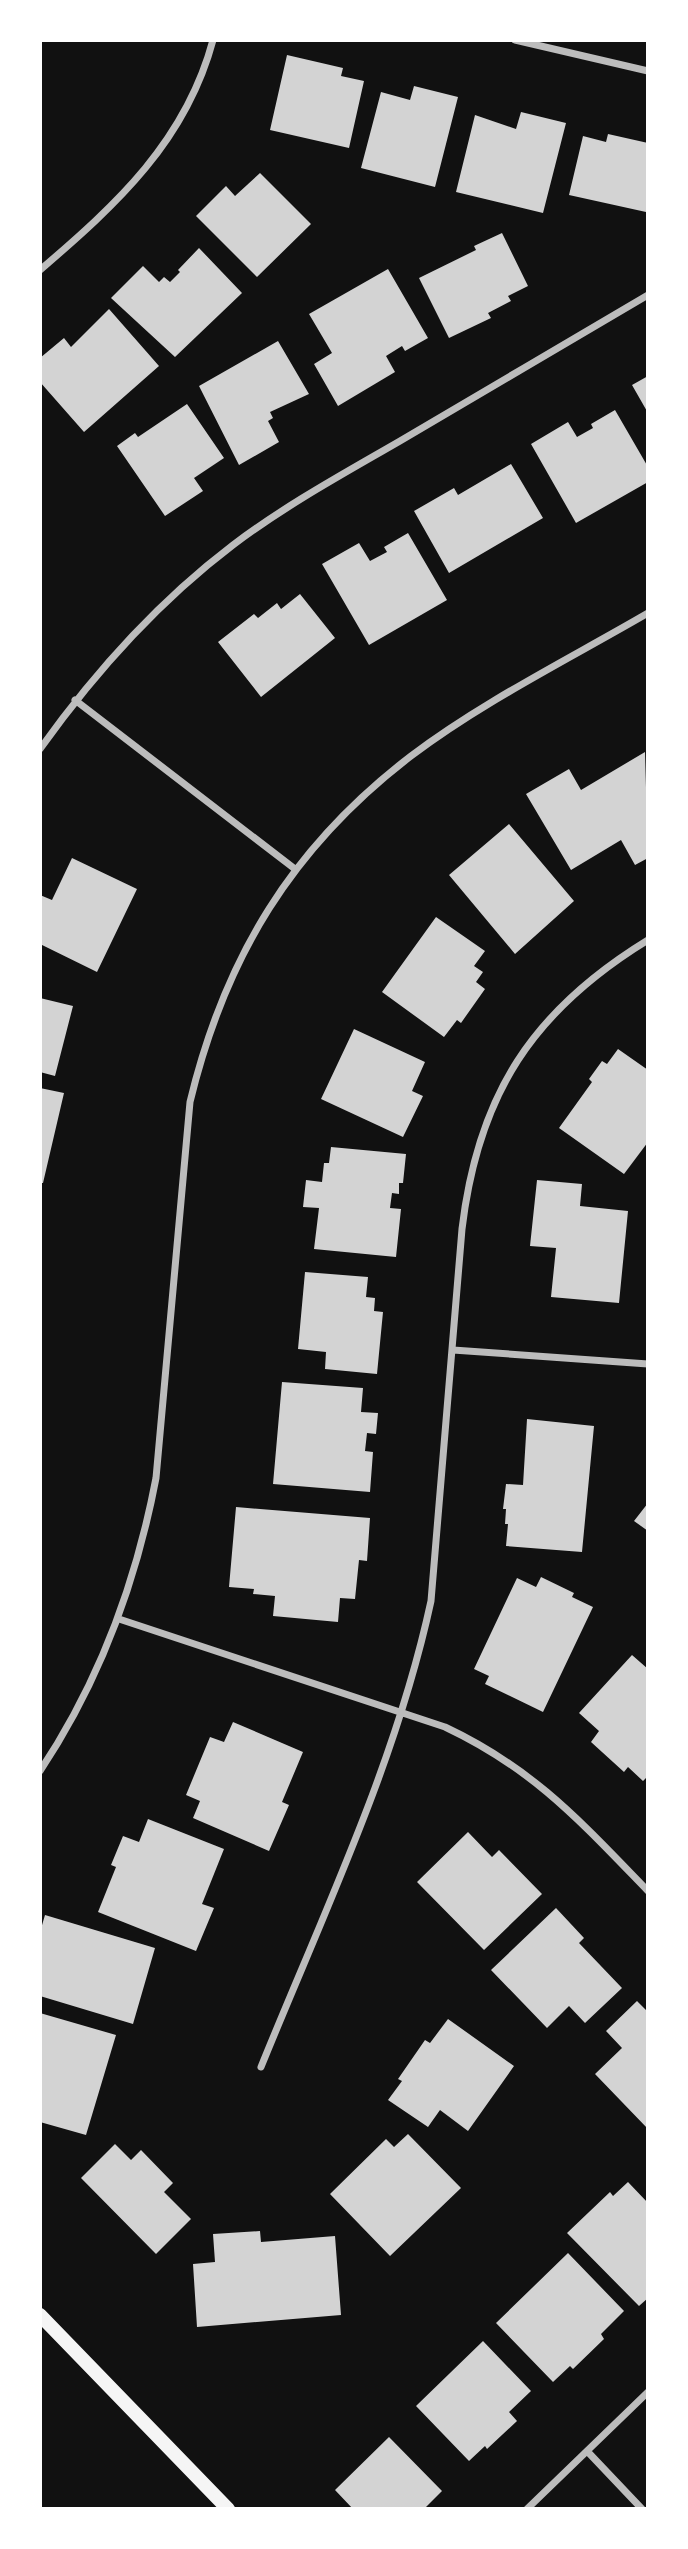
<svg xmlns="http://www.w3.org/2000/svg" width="688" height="2549" font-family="Raleway,sans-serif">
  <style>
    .building { fill: #d3d3d3 }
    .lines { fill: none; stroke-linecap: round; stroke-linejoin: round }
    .minor { stroke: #bcbcbc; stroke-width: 7 }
    .secondary { stroke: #f5f5f5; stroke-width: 14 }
  </style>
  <rect width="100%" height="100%" fill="#111"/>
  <path class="building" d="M287 55 343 68 341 76 364 81 349 148 270 130Z
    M414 86 458 97 435 187 361 168 381 92 410 100Z
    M521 112 566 123 543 213 456 192 475 115 516 129Z
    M608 134 648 143 646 212 569 195 583 136 606 142Z
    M260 173 311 224 257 277 196 216 226 186 235 196Z
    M502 233 528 286 508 296 511 301 488 313 491 318 449 338 419 278 476 250 474 246Z
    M199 248 242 293 175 357 111 298 143 266 159 282 164 277 170 282 180 272 178 270Z
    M388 269 428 338 405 351 402 346 386 356 395 372 338 406 314 364 332 353 309 314Z
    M109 309 159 366 84 432 40 382V358L64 338 71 347Z
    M278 341 309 394 270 412 273 418 268 421 279 442 239 465 199 386Z
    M648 376V413L632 385Z
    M187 404 224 458 194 478 203 491 165 516 117 446 135 433 138 437Z
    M615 410 648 467V482L576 523 531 444 568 422 577 437 593 428 591 424Z
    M511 464 543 518 449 573 414 511 454 488 458 495Z
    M408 533 447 600 369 645 322 564 359 543 370 561 387 552 384 547Z
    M300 594 335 638 261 697 218 642 254 614 258 618 277 603 281 609Z
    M645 752 648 858 635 865 621 840 571 870 526 794 569 769 581 790Z
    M509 824 574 901 515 954 449 875Z
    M72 858 137 889 97 972 40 944V895L52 900Z
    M436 917 485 951 474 966 483 972 476 982 485 989 461 1023 457 1020 444 1037 382 992Z
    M40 998 73 1006 55 1076 40 1072Z
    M354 1029 425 1062 412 1091 423 1096 403 1137 321 1099Z
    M618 1049 648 1070V1142L624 1174 559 1128 592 1082 589 1079 602 1061 607 1064Z
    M40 1088 64 1093 43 1183H40Z
    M331 1147 406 1154 403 1183H399V1194L392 1193 390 1208 401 1209 396 1257 314 1249 319 1208 303 1207 306 1180 322 1182 324 1163H329Z
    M537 1180 582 1184 580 1206 628 1211 619 1303 551 1297 556 1248 530 1246Z
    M305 1272 368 1277 366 1297 375 1298 374 1311 383 1312 377 1374 325 1369 326 1352 298 1349Z
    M282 1382 363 1388 361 1412 378 1413 376 1434 367 1433 365 1451 373 1452 370 1492 273 1484Z
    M527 1419 594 1426 582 1552 506 1546 508 1524H505L506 1509H503L506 1484 523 1485Z
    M648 1503V1531L634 1521Z
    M236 1507 370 1518 367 1561 359 1560 355 1599 340 1598 338 1622 273 1616 275 1596 253 1594 254 1589 229 1587Z
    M541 1577 574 1593 572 1597 593 1607 543 1712 485 1684 489 1676 474 1669 517 1578 536 1587Z
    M632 1655 648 1669V1776L643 1781 628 1767 624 1772 591 1742 599 1731 579 1713Z
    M233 1722 303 1752 282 1802 289 1805 269 1851 193 1818 200 1801 186 1795 210 1737 224 1742Z
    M148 1819 224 1849 202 1904 214 1908 196 1951 98 1912 116 1867 111 1865 123 1836 139 1842Z
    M468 1832 492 1857 499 1850 542 1894 484 1950 417 1882Z
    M556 1908 584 1938 579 1943 622 1988 585 2023 569 2006 547 2028 491 1970Z
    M45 1915 155 1948 133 2024 40 1996V1932Z
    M637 2001 648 2012V2129L595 2074 622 2048 606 2031Z
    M40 2013 116 2035 86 2135 40 2122Z
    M448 2019 514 2066 468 2131 440 2110 428 2127 388 2100 402 2081 398 2079 425 2040 430 2043Z
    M408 2134 461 2188 390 2256 330 2194 386 2139 394 2147Z
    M115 2144 131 2160 141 2150 173 2183 164 2192 191 2219 156 2254 81 2178Z
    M628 2182 648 2203V2298L639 2306 567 2233 610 2192 613 2196Z
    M260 2231 261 2242 335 2236 341 2315 197 2327 193 2264 215 2262 213 2234Z
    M568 2253 624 2311 601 2334 604 2339 573 2369 570 2366 553 2382 496 2323Z
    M483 2341 531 2391 509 2412 517 2421 487 2449 485 2446 469 2461 416 2406Z
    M389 2437 442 2491 424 2509H353L335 2490Z"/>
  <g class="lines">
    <path class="minor" d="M515 40 648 71
      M40 270C117 204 186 141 213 40
      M75 700 295 869
      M40 749C95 672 158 602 233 545 286 505 343 474 400 441 483 392 565 344 648 295
      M453 1350 648 1364
      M119 1619 445 1727C534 1769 580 1821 648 1891
      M40 1771C100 1681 136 1583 156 1478L190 1102C225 957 292 847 411 756 484 701 569 659 648 613
      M261 2067C323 1914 396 1763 431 1601L462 1229C478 1095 532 1011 648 940
      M587 2451 642 2509
      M527 2509 648 2392"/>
    <path class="secondary" d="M40 2315 228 2509"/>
  </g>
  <rect width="688" height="2549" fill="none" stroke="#ffffff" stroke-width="84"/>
</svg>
